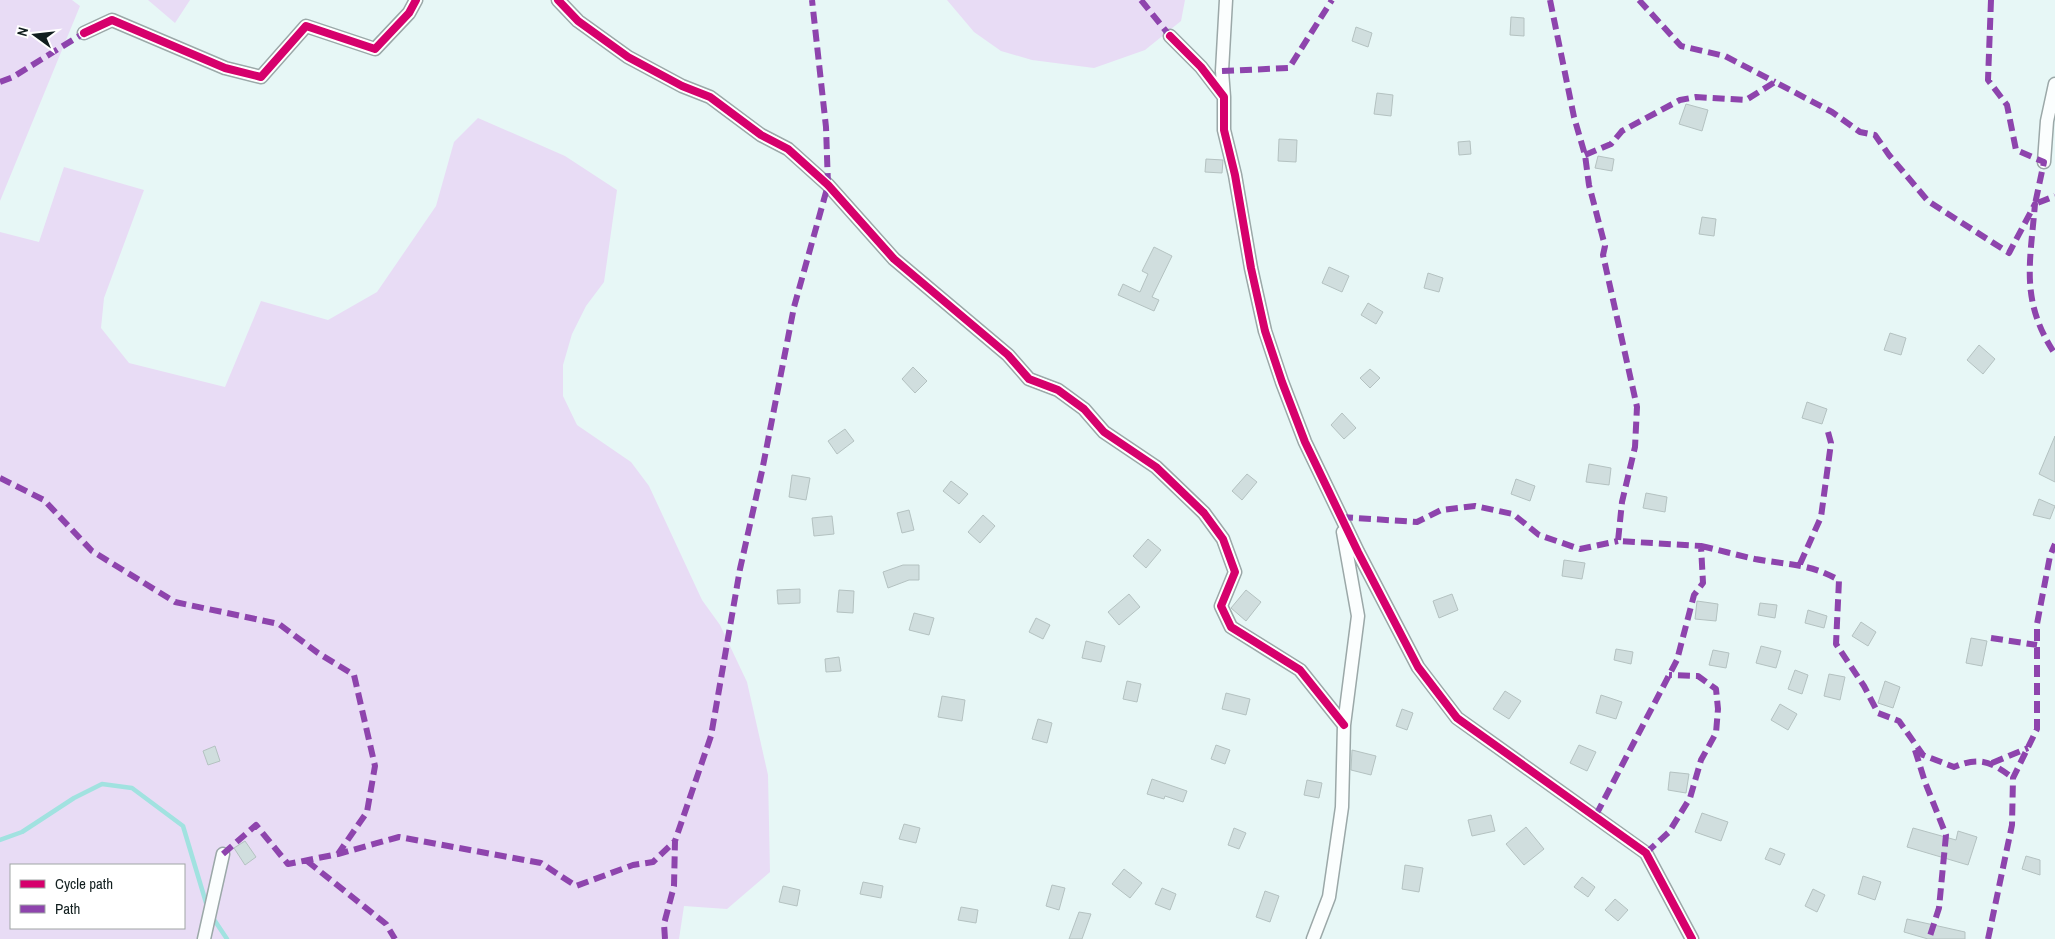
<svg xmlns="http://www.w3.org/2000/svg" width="2055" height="939" font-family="'Archivo Narrow',sans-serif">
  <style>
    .green { fill: #e8dcf5; fill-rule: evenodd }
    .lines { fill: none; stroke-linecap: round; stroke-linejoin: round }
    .stream { stroke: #a1e2e0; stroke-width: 4.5 }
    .building { fill: #d0dede; stroke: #b4c2c1 }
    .minor-casing { stroke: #9ba8a8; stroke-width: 15 }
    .minor { stroke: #fbfefe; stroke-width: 12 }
    .quiet { stroke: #8e44ad; stroke-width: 6; stroke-dasharray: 12 6; stroke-linecap: butt }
    .cycleway-casing { stroke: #fff; stroke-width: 11 }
    .cycleway { stroke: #d6006c; stroke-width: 8 }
  </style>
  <rect width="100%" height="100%" fill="#e7f7f6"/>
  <path class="green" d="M0 0H72L80 6 0 201Z
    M148 0H190L175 23Z
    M947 0H1185L1181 21 1145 50 1094 68 1032 60 1001 51 974 32Z
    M478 118 565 156 617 190 604 282 586 306 572 334 563 365V396L577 425 631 462 649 486 702 600 720 625 747 682 768 775 770 872 727 909 684 906 679 939H0V232L39 242 64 167 144 190 104 298 101 328 129 363 225 387 261 301 328 320 377 292 436 206 454 142ZM11 865H184V928H11Z"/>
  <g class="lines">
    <path class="stream" d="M0 840 22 832 74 798 102 784 132 788 183 826 207 906
      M211 915 227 939"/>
  </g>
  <path class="building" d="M1511 17 1524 18V36L1510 35Z
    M1356 27 1372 33 1368 47 1352 41Z
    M1377 93 1393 95 1391 116 1374 114Z
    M1686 104 1708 110 1702 131 1679 124Z
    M1279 139 1297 140 1296 162 1278 161Z
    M1470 141 1471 154 1459 155 1458 142Z
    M1598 156 1614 159 1612 171 1595 168Z
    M1206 159 1223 160 1222 173 1205 172Z
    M1702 217 1716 219 1714 236 1699 234Z
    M1154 247 1172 256 1152 297 1159 300 1154 311 1118 295 1123 284 1140 292 1148 274 1142 271Z
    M1329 267 1349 276 1342 292 1322 283Z
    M1428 273 1443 278 1439 292 1424 288Z
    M1368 303 1383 312 1376 324 1361 315Z
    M1890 333 1906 338 1901 355 1884 350Z
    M1979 345 1995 359 1983 374 1967 360Z
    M913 367 927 381 915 393 902 379Z
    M1370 369 1380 378 1370 388 1360 378Z
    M1807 402 1827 409 1822 424 1802 418Z
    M1342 413 1356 428 1344 439 1331 425Z
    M845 429 854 441 837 454 828 441Z
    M2055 436V482L2039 474Z
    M1589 464 1611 468 1609 485 1586 482Z
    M1247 474 1257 482 1242 500 1232 491Z
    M792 475 810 478 806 500 789 497Z
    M1516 479 1535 486 1530 501 1511 494Z
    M951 481 968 494 959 504 943 491Z
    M1646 493 1667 497 1665 512 1643 508Z
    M2039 499 2055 506 2050 519 2033 515Z
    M909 510 914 530 902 533 897 513Z
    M983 515 995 526 980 543 968 532Z
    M832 516 834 534 814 536 812 518Z
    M1148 539 1161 550 1146 568 1133 556Z
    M1564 560 1585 563 1582 579 1562 576Z
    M903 565H919V580H909L888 588 883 572Z
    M800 589V603L778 604 777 590Z
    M839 590 854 591 853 613 837 612Z
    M1246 590 1261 602 1246 621 1231 608Z
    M1129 594 1140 607 1119 625 1108 612Z
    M1452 594 1458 610 1439 618 1433 601Z
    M1697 601 1718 604 1716 621 1695 619Z
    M1760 603 1777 605 1775 618 1758 615Z
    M1808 610 1827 616 1824 628 1805 623Z
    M914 613 934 618 929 635 909 630Z
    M1036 618 1050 625 1043 639 1029 632Z
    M1861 622 1876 632 1868 646 1852 636Z
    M1971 638 1987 641 1982 666 1966 663Z
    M1086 641 1105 646 1101 662 1082 658Z
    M1761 646 1781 651 1776 668 1756 663Z
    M1616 649 1633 652 1631 664 1614 660Z
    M1713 650 1729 653 1726 668 1709 665Z
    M839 657 841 671 826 672 825 659Z
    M1795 670 1808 675 1802 694 1788 689Z
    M1829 674 1845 677 1840 700 1824 696Z
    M1127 681 1141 684 1137 702 1123 699Z
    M1885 681 1900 687 1893 708 1878 703Z
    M1505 691 1521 701 1509 719 1493 709Z
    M1226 693 1250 699 1246 715 1222 709Z
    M1601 695 1622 702 1616 719 1596 713Z
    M942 696 965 700 962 721 938 717Z
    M1780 704 1797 714 1788 730 1771 720Z
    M1402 709 1413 713 1407 730 1396 726Z
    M1038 719 1052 723 1047 743 1032 739Z
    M1216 745 1230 750 1225 764 1211 759Z
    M1579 745 1596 752 1587 771 1570 763Z
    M215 746 220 761 208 765 203 751Z
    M1352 750 1376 756 1371 775 1351 770Z
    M1670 772 1689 774 1686 793 1668 790Z
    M1152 779 1187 791 1183 802 1165 796 1164 799 1147 794Z
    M1307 780 1322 783 1319 798 1304 795Z
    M1702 813 1728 822 1721 841 1695 832Z
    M1491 815 1495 831 1472 836 1468 820Z
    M904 824 920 828 916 843 899 839Z
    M1526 827 1544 849 1524 865 1506 844Z
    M1234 828 1246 833 1239 849 1228 845Z
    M1913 828 1956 840 1958 831 1977 837 1968 865 1907 847Z
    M245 841 256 857 245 865 234 848Z
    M1770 848 1785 854 1780 865 1765 859Z
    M2026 856 2040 860V875L2022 869Z
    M1405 865 1423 868 1419 892 1402 889Z
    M1124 869 1142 883 1130 898 1112 884Z
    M1863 876 1881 882 1875 900 1858 894Z
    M1582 877 1595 887 1588 897 1574 887Z
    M863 882 883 886 881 898 860 894Z
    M1052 885 1065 888 1059 910 1046 906Z
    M783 886 800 890 797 906 779 902Z
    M1162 888 1176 894 1170 910 1155 904Z
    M1813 889 1825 895 1817 912 1805 906Z
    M1265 891 1279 896 1270 922 1256 917Z
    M1615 899 1628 910 1618 921 1605 910Z
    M961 907 978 910 976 923 958 920Z
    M1079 912 1091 914 1082 939H1069Z
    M1907 919 1965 932V939H1928L1904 932Z"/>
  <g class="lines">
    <g class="minor-casing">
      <path id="minor" d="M558 0 578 21 628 57 682 86 710 97 761 135 788 149 828 185 894 259 1008 355 1029 379 1058 390 1084 409 1104 432 1156 467 1204 513 1223 539 1235 572 1221 606 1231 627 1300 670 1344 725
        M84 33 112 20 225 68 261 77 306 26 375 49 409 13 416 0
        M1170 36 1201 67 1224 97V130L1235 175 1251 268 1265 331 1282 382 1305 442 1358 552 1418 667 1457 718 1646 853 1692 939
        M1224 97 1222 71 1226 0
        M2044 162 2047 121 2055 84
        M204 939 223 854
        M1313 939 1329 897 1342 807 1344 725 1358 616 1343 532"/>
    </g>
    <use href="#minor" class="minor"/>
    <path class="quiet" d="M1141 0 1170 36
      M1550 0 1574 117 1585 155 1589 185 1605 246 1603 255 1637 407 1635 447 1622 502 1618 541 1701 546 1703 583 1694 595 1677 660 1596 815
      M1639 0 1681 46 1725 56 1775 82
      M1991 0 1988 80 2007 105 2016 150 2044 162 2035 204 2055 196
      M1222 71 1289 68 1332 0
      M0 82 13 77 84 33
      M1585 155 1611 144 1622 131 1680 100 1696 97 1746 100 1775 82 1832 112 1860 132 1875 135 1889 155 1928 201 2009 253 2035 204C2030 264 2020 301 2055 354
      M0 478 44 500 92 551 175 602 279 624 318 653 354 675 375 766 367 812 338 854
      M1341 517 1417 522 1441 510 1475 506 1513 514 1539 535 1580 549 1618 541
      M1701 546C1719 550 1737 555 1755 559 1788 565 1808 563 1839 580L1836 644 1864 686 1878 713 1899 721 1923 755 1954 767C1981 756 1991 762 2013 778
      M1800 564 1821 517 1831 443 1828 432
      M1991 638 2037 645
      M1915 750 1925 782 1946 835 1939 908 1929 939
      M1992 763 2028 748
      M1646 853 1669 832 1690 798 1701 760 1716 733 1718 709 1716 689 1698 676 1669 675
      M223 854 256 825 288 864 338 854 399 837 541 863 576 886 633 865 653 862 675 841
      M307 861 386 924 395 939
      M665 939 664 924 674 886 675 841 711 736 740 569 762 471 794 307 828 185 826 127 812 0
      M1988 939 2012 825 2013 778 2037 729V624L2050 556 2055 544"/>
    <g class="cycleway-casing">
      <path id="cycleway" d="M558 0 578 21 628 57 682 86 710 97 761 135 788 149 828 185 894 259 1008 355 1029 379 1058 390 1084 409 1104 432 1156 467 1204 513 1223 539 1235 572 1221 606 1231 627 1300 670 1344 725
        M84 33 112 20 225 68 261 77 306 26 375 49 409 13 416 0
        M1170 36 1201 67 1224 97V130L1235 175 1251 268 1265 331 1282 382 1305 442 1358 552 1418 667 1457 718 1646 853 1692 939"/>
    </g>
    <use href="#cycleway" class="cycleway"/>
  </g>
  <rect x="10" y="864" width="175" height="65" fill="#ffffff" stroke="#a0a5a5"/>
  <rect x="20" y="880" width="25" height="8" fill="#d6006c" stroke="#a0a5a5"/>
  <text x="55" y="889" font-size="15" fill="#121f1f">Cycle path</text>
  <rect x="20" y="905" width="25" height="8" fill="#8e44ad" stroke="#a0a5a5"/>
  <text x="55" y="914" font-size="15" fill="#121f1f">Path</text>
  <g transform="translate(35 35) rotate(285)" stroke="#ffffff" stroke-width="4" paint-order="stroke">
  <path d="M0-4L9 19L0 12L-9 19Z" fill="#121f1f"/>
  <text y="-8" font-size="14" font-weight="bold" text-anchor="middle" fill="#121f1f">N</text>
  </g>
</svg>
